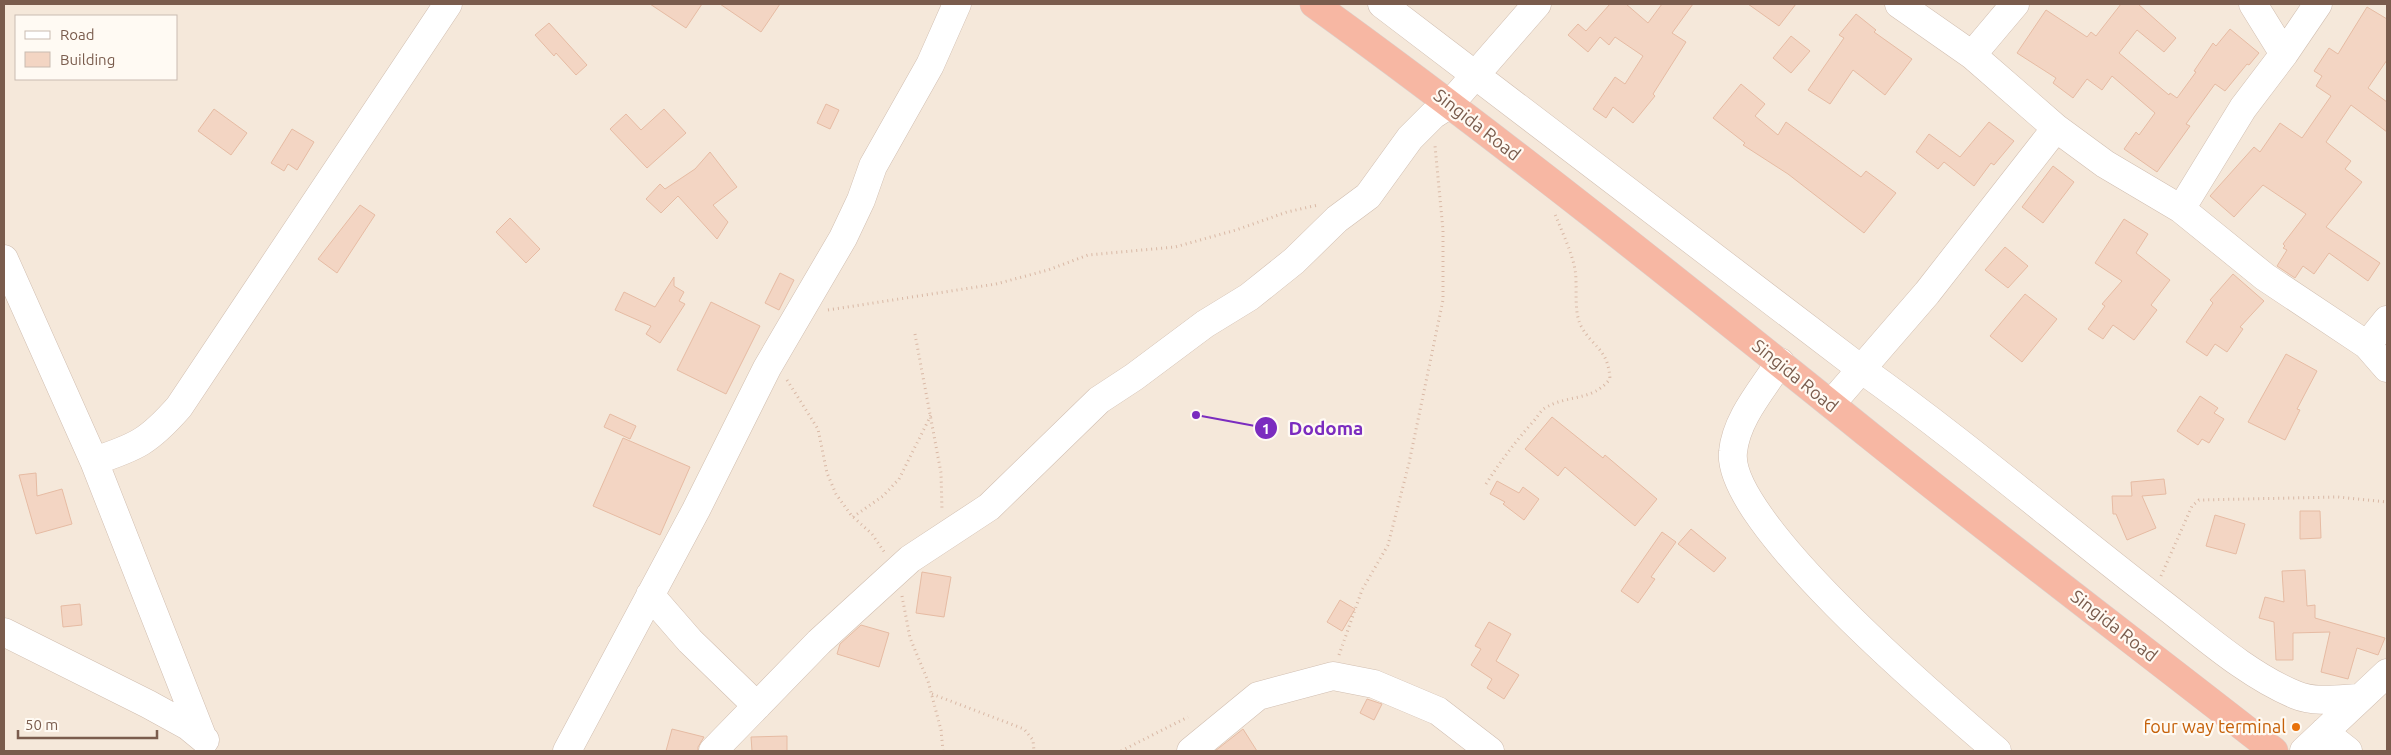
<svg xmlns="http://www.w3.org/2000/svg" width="2391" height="755" font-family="Ubuntu,sans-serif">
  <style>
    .residential { fill: #f5e8da; fill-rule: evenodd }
    .building { fill: #f3d5c3; stroke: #e6bba3 }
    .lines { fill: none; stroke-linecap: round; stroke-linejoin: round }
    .minor-casing { stroke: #d1beb0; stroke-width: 29 }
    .highway-casing { stroke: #dad1cd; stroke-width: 29 }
    .path { stroke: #d9b8a5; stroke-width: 3; stroke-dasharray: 1 4; stroke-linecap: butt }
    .minor { stroke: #fff; stroke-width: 28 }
    .highway { stroke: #f7b7a3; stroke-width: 28 }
    .food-dot { fill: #e8710a; stroke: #fffaf3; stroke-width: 2 }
    .labels { text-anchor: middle; stroke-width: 4.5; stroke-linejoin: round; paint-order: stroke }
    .street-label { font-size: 18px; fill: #7a5c4d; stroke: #fffaf3 }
    .food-label { font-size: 18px; fill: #c56008; stroke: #fffaf3; text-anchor: end }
    .leader { fill: none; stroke: #7b2cbf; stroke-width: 2 }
    .callout-dot { fill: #7b2cbf; stroke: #fffaf3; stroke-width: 2 }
    .mark-label { font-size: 15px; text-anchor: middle; font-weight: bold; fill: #fff }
    .callout-label { font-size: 19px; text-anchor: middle; font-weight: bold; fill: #7b2cbf; stroke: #fffaf3; stroke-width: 4.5; stroke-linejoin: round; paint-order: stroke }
  </style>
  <rect width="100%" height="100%" fill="#fdf6ec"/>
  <path class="residential" d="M4 4H2387V751H4ZM16 16H176V79H16Z"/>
  <path class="building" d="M650 4H702L686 28Z
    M720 4H780L761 32Z
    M1610 4H1626L1648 23 1662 4H1693L1672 33 1686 42 1653 94 1655 96 1633 123 1613 107 1606 118 1593 109 1615 77 1625 84 1643 56 1615 37 1609 45 1600 37 1588 52 1568 35 1578 24 1586 31Z
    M1748 4H1796L1779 26Z
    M2121 4H2138L2176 38 2164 52 2137 30 2119 53 2169 95 2170 93 2177 98 2196 72 2194 71 2213 43 2216 46 2230 29 2259 53 2249 65 2247 64 2225 91 2215 84 2186 124 2190 126 2157 172 2124 149 2136 132 2139 135 2155 113 2112 76 2102 90 2087 79 2073 98 2053 83 2056 78 2017 53 2046 10 2087 37 2091 32 2096 36Z
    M2367 7 2387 19V60L2368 88 2387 102V132L2351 105 2326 142 2351 161 2345 169 2362 182 2326 227 2380 263 2368 281 2329 253 2314 274 2303 266 2295 278 2277 266 2287 250 2283 248 2285 246 2283 244 2306 214 2263 185 2234 217 2210 196 2254 147 2260 152 2280 123 2302 138 2331 96 2316 86 2322 76 2314 71 2329 48 2338 54Z
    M1856 14 1876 30 1874 32 1912 59 1885 95 1853 70 1830 104 1808 90 1844 38 1839 35Z
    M549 23 587 65 576 75 556 53 554 56 535 35Z
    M1791 36 1810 51 1791 73 1773 58Z
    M1741 84 1765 104 1755 116 1778 135 1786 122 1861 177 1866 171 1896 193 1864 233 1788 174 1743 145 1745 143 1713 118Z
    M826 104 839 110 830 129 817 123Z
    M214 109 247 133 231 155 198 131Z
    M664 109 686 133 647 168 610 129 626 114 641 130Z
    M1989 122 2014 141 1994 165 1991 163 1974 186 1944 162 1938 169 1916 152 1929 134 1960 157Z
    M292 129 314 142 297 170 288 164 284 171 271 163Z
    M710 152 737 187 713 205 728 222 717 239 678 196 661 213 646 199 660 184 665 189 695 169Z
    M2053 166 2074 182 2043 223 2022 207Z
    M360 205 375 215 337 273 318 259Z
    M510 218 540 249 526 263 496 232Z
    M2124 219 2148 234 2136 253 2170 280 2151 305 2157 310 2134 340 2113 325 2103 339 2088 329 2105 306 2102 304 2122 281 2095 263Z
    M2005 247 2028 266 2008 288 1985 270Z
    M780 273 794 280 779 310 765 303Z
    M2233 274 2264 301 2240 327 2243 329 2227 352 2215 344 2207 356 2186 342 2213 303 2210 300Z
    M674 277V286L684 292 679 301 685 304 660 343 646 334 651 326 615 310 624 292 655 307Z
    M2025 294 2057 319 2022 362 1990 336Z
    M711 302 760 326 726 394 677 370Z
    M2286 354 2317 371 2297 409 2300 410 2285 440 2248 422Z
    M2200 396 2218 408 2214 413 2224 419 2209 443 2202 439 2198 445 2177 431Z
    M610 414 636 426 630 439 604 427Z
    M1552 417 1603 458 1605 455 1657 499 1635 526 1565 467 1558 476 1525 449Z
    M623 438 690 467 660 535 593 506Z
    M36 473 37 496 62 489 72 524 36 534 19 475Z
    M2164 479 2166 494 2142 496 2156 528 2127 540 2116 514H2113L2112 496H2132L2131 482Z
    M1497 481 1519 493 1523 487 1539 499 1524 520 1503 504 1505 502 1490 494Z
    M2300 511H2320L2321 538 2300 539Z
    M2215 515 2245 524 2236 554 2206 546Z
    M1691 529 1726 558 1714 572 1678 544Z
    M1662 532 1676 542 1651 577 1655 579 1638 603 1621 591Z
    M2305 570 2307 606 2315 605V618L2385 638 2378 655 2357 648 2348 679 2321 672 2330 632 2293 633V660H2276L2274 622 2259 618 2265 597 2284 602 2282 571Z
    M922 572 951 577 944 617 916 613Z
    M1340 600 1355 609 1342 631 1327 622Z
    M80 604 82 625 63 627 61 606Z
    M1489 622 1511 634 1496 661 1519 675 1504 699 1487 688 1492 679 1471 665 1481 649 1475 646Z
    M861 625 889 633 879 667 837 654 840 644Z
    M1367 699 1382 704 1374 720 1360 713Z
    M672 729 704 737 698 747V751H666Z
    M1243 729 1257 751H1215Z
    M787 736V751H752L751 737Z"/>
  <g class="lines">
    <g class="minor-casing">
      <path id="minor" d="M1382 4 1861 369C1964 442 2059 524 2159 601 2201 633 2247 675 2296 695 2315 703 2339 699 2359 698
        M1899 4 1972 55 2056 128 2105 164 2181 209 2265 277 2367 345 2387 368
        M2253 4 2284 54
        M1972 55 2015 4
        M2181 209 2243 108 2284 54 2318 4
        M4 259 94 461 202 736
        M2367 345 2387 320
        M1780 362C1762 390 1736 419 1733 452 1725 521 1942 704 1997 751
        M1831 404 1927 293 2056 128
        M94 461C137 447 149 441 179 407L448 4
        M650 595 690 641 757 706
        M4 632 148 704 188 726 205 740
        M2324 732 2348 751
        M567 751 696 510 767 368 843 238 861 200 873 166 930 65 957 4
        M713 751 819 642 910 559 989 507 1099 400 1134 377 1205 324 1249 297 1294 261 1337 219 1368 196 1410 138 1433 115 1450 104 1537 4
        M1191 751 1258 696 1333 676 1374 684 1438 711 1490 751
        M2304 751 2387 673"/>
    </g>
    <g class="highway-casing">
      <path id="highway" d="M1314 4C1505 142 1690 291 1874 439 2006 545 2141 647 2274 751"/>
    </g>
    <path class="path" d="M828 310 996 284 1048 270 1088 255 1175 247 1236 230 1287 212 1318 205
      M915 334 941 473 942 510
      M787 380 818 429 827 473 836 494 851 515 872 534 885 553
      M1486 484C1500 462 1515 442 1532 423 1537 418 1540 411 1545 408 1568 394 1592 402 1610 379 1608 348 1593 348 1581 326 1573 310 1578 287 1575 269 1571 250 1562 232 1555 214
      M853 517 883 496 899 479 931 415
      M2161 576 2192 506 2199 500 2338 497 2387 502
      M902 596 910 638 928 681 941 730 943 751
      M1339 655 1362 590 1388 545 1409 463 1443 300V230L1435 146
      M932 694 1024 729 1033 740 1034 751
      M1121 751 1188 717"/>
    <use href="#minor" class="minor"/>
    <use href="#highway" class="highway"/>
  </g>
  <circle class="food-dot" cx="2296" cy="727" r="5"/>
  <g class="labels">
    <g class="street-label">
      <text transform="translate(1477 125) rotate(38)" y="6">Singida Road</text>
      <text transform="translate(1795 376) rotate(39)" y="6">Singida Road</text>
      <text transform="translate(2114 626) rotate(38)" y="6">Singida Road</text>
    </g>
    <g class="food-label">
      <text x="2286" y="733">four way terminal</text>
    </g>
  </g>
  <path class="leader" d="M1196 415L1266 428"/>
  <g class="callout-dot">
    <circle cx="1196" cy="415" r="5"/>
    <circle cx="1266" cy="428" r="12"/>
  </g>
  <g class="mark-label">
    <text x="1266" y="434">1</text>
  </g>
  <g class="callout-label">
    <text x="1326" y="435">Dodoma</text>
  </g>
  <rect width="2391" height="755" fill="none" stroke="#7a5c4d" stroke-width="10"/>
  <rect x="15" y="15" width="162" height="65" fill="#fffaf3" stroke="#cabbb1"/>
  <rect x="25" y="31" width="25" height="8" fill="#ffffff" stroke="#cabbb1"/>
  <text x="60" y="40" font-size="15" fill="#7a5c4d">Road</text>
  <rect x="25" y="52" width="25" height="15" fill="#f3d5c3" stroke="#cabbb1"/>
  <text x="60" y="65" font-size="15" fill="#7a5c4d">Building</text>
  <path d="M18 730v8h139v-8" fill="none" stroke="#7a5c4d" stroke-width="2.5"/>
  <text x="25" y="730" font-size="15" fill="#7a5c4d" stroke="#fffaf3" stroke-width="4" paint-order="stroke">50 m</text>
</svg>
